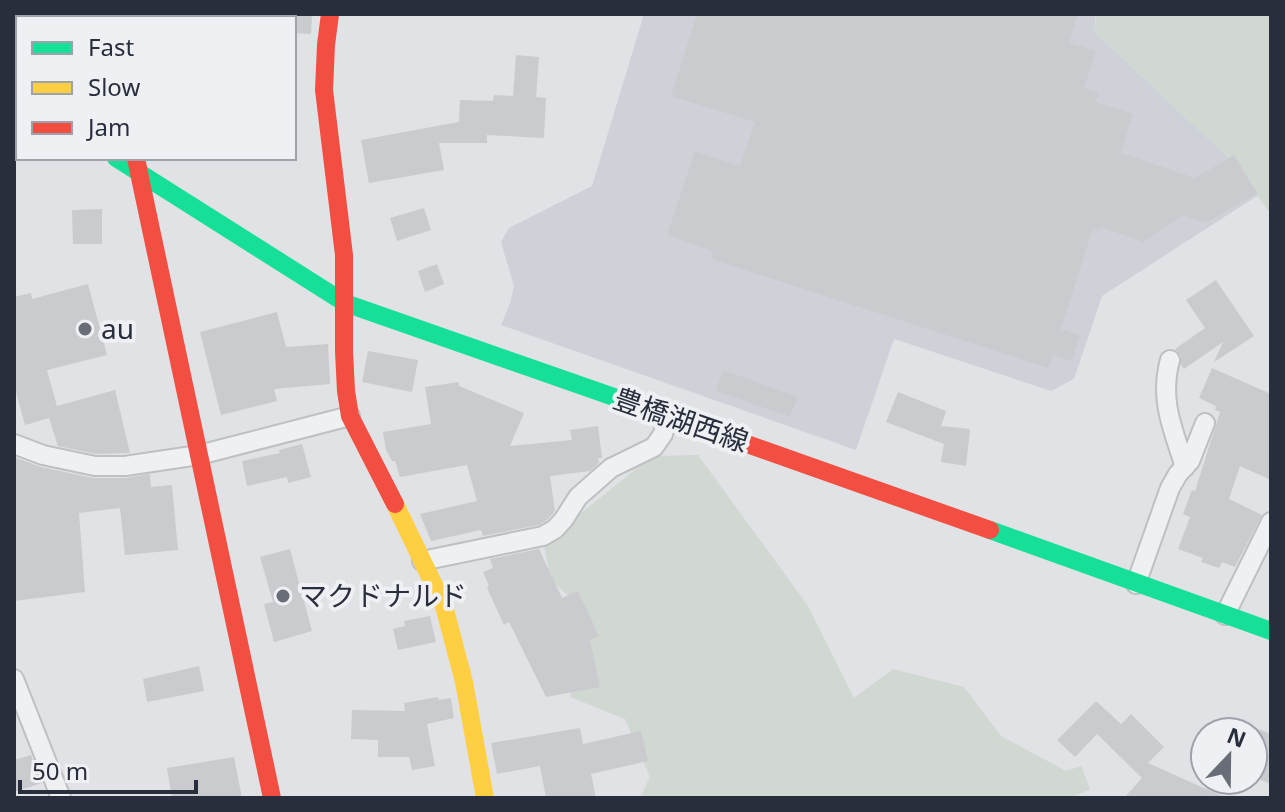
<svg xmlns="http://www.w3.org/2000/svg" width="1285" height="812" font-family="'Noto Sans','Noto Sans JP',sans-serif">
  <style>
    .built { fill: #cfd1d8 }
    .green { fill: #d0d8d1 }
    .building { fill: #cacbcf }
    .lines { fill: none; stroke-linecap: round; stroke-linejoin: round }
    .street-casing { stroke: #bfc0c3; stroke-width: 22 }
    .street { stroke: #eff0f2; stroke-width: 18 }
    .fast { stroke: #16e098; stroke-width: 18 }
    .slow { stroke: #ffcf43; stroke-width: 18 }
    .jam { stroke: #f24e42; stroke-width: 18 }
    .poi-dot { fill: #696d77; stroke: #eef0f4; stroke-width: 3 }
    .labels { text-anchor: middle; stroke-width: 8; stroke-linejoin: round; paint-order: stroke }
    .poi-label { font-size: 28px; fill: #292e3c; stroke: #eef0f4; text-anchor: start }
    .street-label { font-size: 28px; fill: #292e3c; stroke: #eef0f4 }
  </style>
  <rect width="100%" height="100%" fill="#e0e2e5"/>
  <path class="built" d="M644 14H1096L1094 31 1237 166 1260 194 1102 296 1074 379 1051 391 894 339 856 450 501 325 510 303 514 286 501 242 509 228 592 186Z"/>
  <path class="green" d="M1097 14H1271V215L1237 166 1094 31Z
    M698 455 808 606 854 698 893 669 964 687 1001 736 1066 771 1081 766 1090 789 1071 798H640L650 777 625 719 570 697 589 650 579 605 550 580 544 543 652 456Z"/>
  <path class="building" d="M294 14H312L311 34 294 33Z
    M697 14H1078L1069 43 1096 51 1084 88 1099 92 1096 102 1133 114 1121 153 1195 178 1234 155 1257 193 1206 223 1183 215 1144 242 1100 227V230L1093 228 1061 329 1080 335 1072 361 1053 355 1048 368 711 259 713 251 667 235 695 151 740 166 755 122 671 96Z
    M516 55 539 57 536 97 546 98 544 138 487 135V143H439L444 170 369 183 361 140 459 122 460 100 493 101 494 95 513 96Z
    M424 208 431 230 397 241 390 218Z
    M102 209V244H73L72 210Z
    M437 264 444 284 425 292 418 271Z
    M1216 280 1254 336 1214 362 1223 342 1184 369 1181 365V356L1175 349 1205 328 1186 300Z
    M88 284 107 355 47 370 57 406 115 390 130 453 96 454 58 446 49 418 25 425 14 385V297L31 293 32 299Z
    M277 312 286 347 328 344 330 384 274 389 277 401 221 415 200 332Z
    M368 351 418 360 412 392 362 382Z
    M1212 368 1271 394V480L1240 466 1229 499 1262 515 1235 567 1222 562 1219 568 1201 562 1203 558 1178 549 1190 517 1183 514 1192 490 1195 491 1220 412 1215 410 1216 406 1199 398Z
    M723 370 798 397 790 417 716 391Z
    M459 382V386L524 413 510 446 572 440 570 430 598 426 602 458H598L599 463 590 471 550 476 555 511 547 520 539 525 483 536 481 530 431 541 420 514 477 501 467 465 400 477 395 461H392L386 450 383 432 431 424 425 387Z
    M898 392 946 411 941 426 970 429 966 466 941 462 944 444 886 422Z
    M302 444 311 477 288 483 287 477 247 486 242 461 280 453 279 450Z
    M14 457 41 467 93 478H125L150 474 151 487 172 485 178 550 125 555 120 508 79 513 85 592 14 601Z
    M290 549 312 631 274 642 264 604 273 602 260 557Z
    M539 549 562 598 578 591 599 636 590 640 600 687 546 697 509 622 504 625 487 588 489 586 483 572 493 568 490 559Z
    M430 616 436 642 398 650 393 629 405 626 404 621Z
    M199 666 204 691 147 702 143 679Z
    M438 697 439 700 451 698 454 718 427 724 435 766 412 770 409 757H378V740L351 739 352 710 405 711 404 703Z
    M1096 701 1121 724 1131 714 1164 747 1148 763 1226 798H1124L1142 778 1097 734 1075 757 1057 740Z
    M1253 727 1271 734V784L1253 777Z
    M580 728 583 744 641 731 648 761 591 774 596 798H546L540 766 497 774 491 743Z
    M31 755 42 783 14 792V760Z
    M234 757 242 798H172L167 768Z"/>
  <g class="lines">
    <g class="street-casing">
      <path id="street" d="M1170 360C1159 400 1173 429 1185 467
        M14 444 43 455 95 466H125L199 455 350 416
        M422 561 543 536 555 529 564 519 578 497 611 468 654 447 663 434 668 416
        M1136 584 1170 488 1178 474 1190 461 1205 423
        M1225 615 1271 522
        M14 679 61 798"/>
    </g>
    <use href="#street" class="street"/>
    <path class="fast" d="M116 158 345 303 651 410
      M990 530 1271 631"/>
    <path class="slow" d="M395 504 444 606 464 682 485 798"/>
    <path class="jam" d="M115 14V18
      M330 14 326 45 324 90 344 255V351L346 391 350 416 395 504
      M14 91 18 94
      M136 158 139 173
      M139 173 272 798
      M651 410 990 530"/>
  </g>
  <g class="poi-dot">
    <circle cx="85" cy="329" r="8"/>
    <circle cx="283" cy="596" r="8"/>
  </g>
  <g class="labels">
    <g class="poi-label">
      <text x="101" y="339">au</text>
      <text x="299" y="606">マクドナルド</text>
    </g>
    <g class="street-label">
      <text transform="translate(681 420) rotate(19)" y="10">豊橋湖西線</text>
    </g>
  </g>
  <rect width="1285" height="812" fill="none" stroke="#292e3c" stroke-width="32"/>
  <rect x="16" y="16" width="280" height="144" fill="#eef0f4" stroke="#9fa2aa" stroke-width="2"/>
  <rect x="32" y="42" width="40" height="12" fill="#16e098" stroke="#9fa2aa" stroke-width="2"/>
  <text x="88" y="56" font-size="24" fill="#292e3c">Fast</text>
  <rect x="32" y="82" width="40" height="12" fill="#ffcf43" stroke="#9fa2aa" stroke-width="2"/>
  <text x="88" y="96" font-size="24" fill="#292e3c">Slow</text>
  <rect x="32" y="122" width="40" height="12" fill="#f24e42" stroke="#9fa2aa" stroke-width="2"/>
  <text x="88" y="136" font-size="24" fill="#292e3c">Jam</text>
  <g transform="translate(1229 756) rotate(22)"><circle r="38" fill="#eef0f4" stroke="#9fa2aa" stroke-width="2"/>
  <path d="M0-6L14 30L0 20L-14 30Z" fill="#696d77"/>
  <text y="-12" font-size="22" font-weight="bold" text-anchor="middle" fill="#292e3c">N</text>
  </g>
  <path d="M20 780v12h176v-12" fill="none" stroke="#292e3c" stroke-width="4"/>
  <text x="32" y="780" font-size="24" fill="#292e3c" stroke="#eef0f4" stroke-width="6" paint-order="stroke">50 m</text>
</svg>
